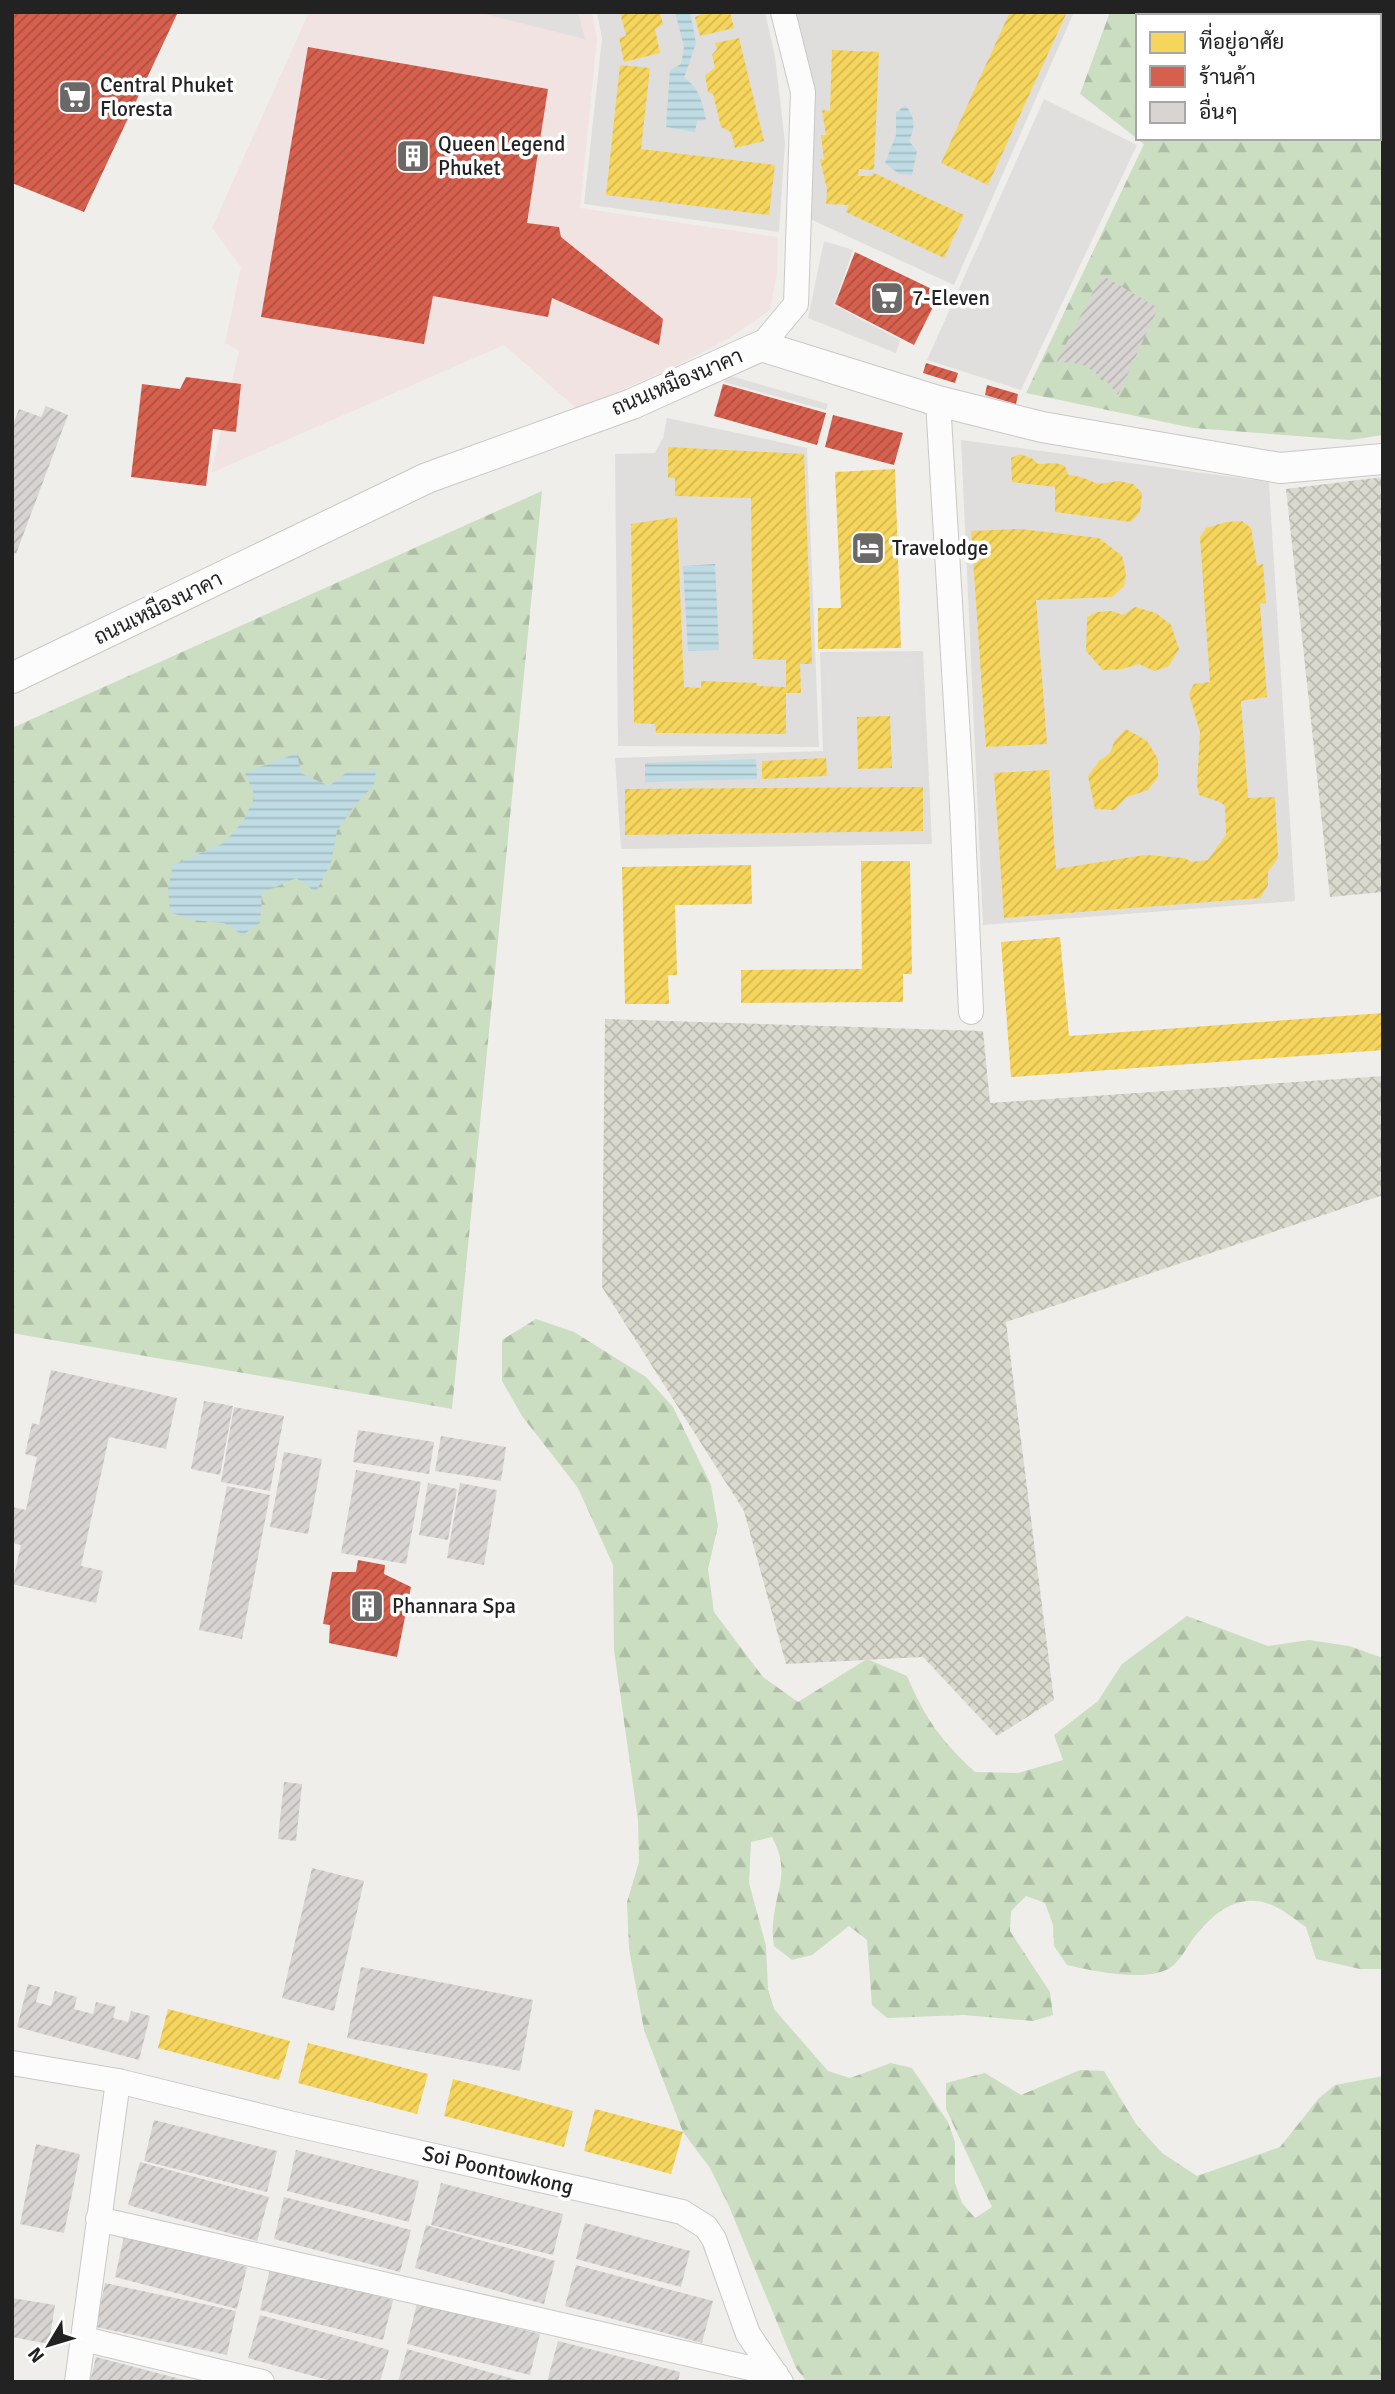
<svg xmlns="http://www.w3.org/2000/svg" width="1395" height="2394" font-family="Signika,Sarabun,sans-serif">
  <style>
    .residential { fill: #dfdedc }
    .commercial { fill: #f1e3e1 }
    .construction { fill: url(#construction-cross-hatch) }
    .forest { fill: url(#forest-firs); fill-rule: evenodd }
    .parking { fill: #e0dfde }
    .water { fill: url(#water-rules) }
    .homes { fill: url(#homes-hatch) }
    .shops { fill: url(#shops-hatch) }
    .building { fill: url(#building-hatch) }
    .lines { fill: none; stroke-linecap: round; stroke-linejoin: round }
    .minor-casing { stroke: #c9c8c7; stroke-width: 26 }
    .tertiary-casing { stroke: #c9c8c7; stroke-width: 32 }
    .minor { stroke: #fdfcfc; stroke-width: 24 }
    .tertiary { stroke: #fdfcfc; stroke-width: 30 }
    .labels { text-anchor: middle; stroke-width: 7; stroke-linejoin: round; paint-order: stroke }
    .poi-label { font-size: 21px; fill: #222; stroke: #fff; text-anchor: start }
    .street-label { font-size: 21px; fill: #222; stroke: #fff }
  </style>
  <defs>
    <pattern id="construction-cross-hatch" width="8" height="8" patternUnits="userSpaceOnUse" patternTransform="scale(1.75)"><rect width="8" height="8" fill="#d9d9cd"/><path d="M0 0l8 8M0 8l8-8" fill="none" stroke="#babab0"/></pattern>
    <pattern id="forest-firs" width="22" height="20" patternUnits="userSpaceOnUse" patternTransform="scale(1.75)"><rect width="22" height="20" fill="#cbdec1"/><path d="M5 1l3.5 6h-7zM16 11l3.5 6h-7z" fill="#aebea6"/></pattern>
    <pattern id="water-rules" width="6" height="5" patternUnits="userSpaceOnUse" patternTransform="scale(1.75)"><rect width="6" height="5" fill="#bfdbe3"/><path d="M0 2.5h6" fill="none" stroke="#a4bcc2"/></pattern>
    <pattern id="homes-hatch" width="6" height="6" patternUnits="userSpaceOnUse" patternTransform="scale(1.75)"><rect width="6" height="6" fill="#f6d55c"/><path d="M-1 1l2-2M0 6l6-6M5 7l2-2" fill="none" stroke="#d3b750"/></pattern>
    <pattern id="shops-hatch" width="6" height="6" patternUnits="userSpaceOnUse" patternTransform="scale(1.75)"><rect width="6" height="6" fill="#d6604d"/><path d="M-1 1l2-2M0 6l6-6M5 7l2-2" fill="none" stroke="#ad4f40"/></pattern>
    <pattern id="building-hatch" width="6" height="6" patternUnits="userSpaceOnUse" patternTransform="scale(1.75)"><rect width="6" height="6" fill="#d7d4d2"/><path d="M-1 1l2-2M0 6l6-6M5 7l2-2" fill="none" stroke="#b8b6b4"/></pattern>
  </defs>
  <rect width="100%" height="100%" fill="#f0eeeb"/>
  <path class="residential" d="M597 12H765L775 56 785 143 779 232 584 204 602 39Z
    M794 12H1074L954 285 810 219Z
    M667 418 807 448 819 747 618 746 615 454 655 453 663 438Z
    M961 440 1269 482 1295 901 983 925Z
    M923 651 932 844 621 849 615 758 823 751 820 652Z"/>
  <path class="commercial" d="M309 12H592L597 39 580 208 778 237 777 274 770 310 731 337 676 366 577 409 504 345 211 473 239 351 225 343 241 267 212 228Z"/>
  <path class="construction" d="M1383 477V892L1330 897 1286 489Z
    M605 1019 983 1031 990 1103 1383 1076V1195L1006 1322 1054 1700 997 1736 923 1657 786 1664 744 1511 602 1287Z"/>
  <path class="forest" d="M1110 12H1383V435L1350 440 1193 428 1026 393 1144 144 1080 94ZM1138 16H1379V138H1138Z
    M542 491 452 1409 12 1333V728Z
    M536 1319 574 1332 646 1377 673 1407 711 1485 718 1526 708 1569 714 1612 763 1677 798 1702 867 1659 907 1676C926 1720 940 1739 975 1772L1018 1773 1063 1760 1054 1735 1098 1701 1122 1664 1187 1616 1268 1646 1309 1640 1349 1646 1383 1658V1969H1360L1316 1959 1306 1927C1295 1920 1282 1908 1269 1904 1235 1892 1211 1916 1192 1940 1186 1949 1178 1964 1168 1969 1145 1982 1093 1971 1067 1965L1054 1946 1053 1925 1045 1903 1026 1896 1011 1911 1010 1931 1050 1992 1053 2015 1033 2021 964 2015 887 2018 872 2005 867 1940 849 1926 812 1955 792 1960 774 1946C773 1939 772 1931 773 1924 776 1887 791 1873 772 1837L751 1842 749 1883 766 1946 768 1989 774 2009 828 2071 850 2078 891 2063 912 2068 948 2122 955 2142V2183L962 2203 975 2218 992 2207 946 2109V2083L985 2073 1021 2095 1080 2070 1104 2071 1136 2124 1162 2153 1197 2176 1280 2147 1319 2098 1335 2085 1383 2076V2382H807L796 2368 728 2204 710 2168 683 2132 644 2030 629 1949 627 1902 639 1862 638 1820 614 1650 613 1565 578 1488 522 1416 502 1381V1340Z"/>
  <path class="parking" d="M477 12H578L585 39Z
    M1044 99 1137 145 1021 390 927 360Z
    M824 241 853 250 834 305 900 340 896 353 808 318Z
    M727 375 828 404 826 410 724 382Z
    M824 656 917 657 924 784 830 785Z"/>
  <path class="water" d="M675 12H690L696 43 684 78C700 88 702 102 706 120L697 121 695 132 666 127 670 70 681 64 684 47Z
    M905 105C915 117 916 126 909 141L917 151 912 175 899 174 885 163 896 135V113Z
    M715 564 719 650 688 651 683 566Z
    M297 753 301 773 329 786 347 772H366L376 769 374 785 355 805 337 831 331 863 316 892 296 878 262 893 260 923 243 935 224 923 192 920 170 912 168 888 173 865 224 843 244 820 255 796 245 773Z
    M756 759 757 779 645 782V763Z"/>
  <path class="homes" d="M620 12 660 14 663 24 655 29 660 53 624 62 619 38 626 36Z
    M700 12H730L734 28 700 36 695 17 701 15Z
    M1010 12H1067L988 185 941 163Z
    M739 38 764 141 735 148 731 132 721 127 713 94 708 92 705 75 715 68 712 55 717 49 715 43Z
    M832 50 879 52 874 170 859 169 858 176H872L874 173 964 215 944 258 846 212 849 205 826 204 827 189 820 159 824 160 821 135H826L822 110 830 111Z
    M620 65 650 68 641 149 775 165 769 215 606 195Z
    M668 447 804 454 812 664H800L801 693H786V734L656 733 655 724 634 723 631 524 677 517 684 687 701 688V681L757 683V686L786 687V660L753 659 751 498 675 496V478H668Z
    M1020 454 1033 459 1038 464 1056 463 1065 466 1068 475 1081 477 1098 484 1119 481 1133 484 1142 493 1140 512 1131 522 1055 512V487L1012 482 1011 458Z
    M895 469 901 648 818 649V608H841L835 472Z
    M1242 521 1251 528 1257 566 1263 564 1266 603 1260 604 1267 697 1241 701 1248 798 1275 797 1278 858 1268 872V885L1260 898 1004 918 994 773 1049 770 1056 869 1145 855 1185 858 1191 862 1208 860 1226 835 1225 806 1220 802 1199 795 1197 785 1200 732 1189 694 1194 684 1210 682 1200 537 1206 528 1226 522Z
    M1020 529 1099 538 1122 556 1126 573 1124 586 1112 597 1036 600 1047 744 986 747 971 531Z
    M1135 607 1156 613 1171 625 1179 649 1169 666 1154 671 1139 664 1122 669 1103 670 1086 651 1087 617 1097 612 1112 611 1123 615Z
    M890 716 892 768 858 769 857 717Z
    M1126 729 1147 741 1158 759V777L1148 790 1127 797 1114 810 1095 809 1088 776 1099 761 1110 753 1115 740Z
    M826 758 827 776 762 779V761Z
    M923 787V831L625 835V789Z
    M861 861H910L912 974H903V1002L741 1003V970L862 969Z
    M751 865 752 904 675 905 677 975H668L669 1004H625L622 867Z
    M1060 937 1069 1036 1383 1013V1050L1011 1077 1001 942Z
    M168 2009 290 2041 279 2080 158 2048Z
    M308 2043 428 2074 417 2114 298 2083Z
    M453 2079 573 2111 564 2147 444 2116Z
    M595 2109 683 2132 671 2174 584 2151Z"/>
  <path class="shops" d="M12 12H178L84 212 12 183Z
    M308 47 548 89 527 223 559 227 561 237 663 319 659 345 552 298 548 317 433 296 424 344 261 317Z
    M855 252 940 293 914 345 835 304Z
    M926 363 958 373 955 383 923 373Z
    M186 377 241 384 236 432 213 429 206 486 131 477 142 384 180 389Z
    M723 384 826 413 817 445 714 416Z
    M987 385 1018 394 1016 404 985 395Z
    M833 415 903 433 894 465 825 447Z
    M358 1560 385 1565 384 1574 411 1587 397 1657 329 1643 330 1625 323 1624 332 1572H356Z"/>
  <path class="building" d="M1102 275 1158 308 1118 395 1107 382 1086 366 1070 362 1056 363Z
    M46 406 68 415 16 554 12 552V427L19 409 41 417Z
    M51 1370 177 1398 166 1449 109 1437 81 1566 103 1571 96 1603 12 1584 21 1545 12 1543V1507L26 1510 37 1457 25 1454 32 1423 39 1425Z
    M204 1401 233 1406 220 1475 191 1469Z
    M234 1407 284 1416 270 1491 221 1482Z
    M358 1430 434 1442 429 1474 353 1462Z
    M441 1436 506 1447 501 1481 435 1471Z
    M284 1452 322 1459 308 1534 270 1527Z
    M356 1470 421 1482 406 1564 341 1553Z
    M428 1483 457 1489 448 1540 419 1535Z
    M460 1483 497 1490 484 1565 447 1558Z
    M227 1486 270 1495 242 1639 199 1630Z
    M284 1782 302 1784 296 1841 278 1839Z
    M312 1868 364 1881 334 2011 282 1998Z
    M361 1967 533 2000 520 2071 347 2038Z
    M28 1984 40 1987 36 2002 51 2006 55 1991 77 1997 74 2009 93 2014 96 2002 116 2007 113 2018 128 2022 131 2011 150 2016 139 2060 17 2027Z
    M154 2120 277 2151 267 2192 144 2161Z
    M36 2144 80 2154 64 2233 20 2224Z
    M296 2150 419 2181 409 2222 287 2191Z
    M140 2162 269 2197 257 2241 128 2205Z
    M441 2183 563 2214 553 2255 431 2225Z
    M284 2197 411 2230 400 2272 274 2239Z
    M585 2223 690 2251 681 2287 576 2259Z
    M426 2225 555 2261 544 2304 415 2268Z
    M124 2236 247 2267 237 2309 115 2277Z
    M576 2265 713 2301 702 2343 565 2306Z
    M270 2269 393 2300 383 2340 260 2310Z
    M105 2283 236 2311 227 2355 96 2327Z
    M12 2298 55 2305 49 2344 12 2337Z
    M417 2303 540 2334 530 2375 407 2344Z
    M260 2315 389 2350 380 2382H335L248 2358Z
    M558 2341 680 2372 678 2382H547Z
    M407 2349 521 2381V2382H398Z
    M96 2357 188 2381V2382H90Z"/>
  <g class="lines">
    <g class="minor-casing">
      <path id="minor" d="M761 346 796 304 803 92 783 12
        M938 401 962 805 971 1012
        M12 2063 118 2081 293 2124 682 2212 706 2227 714 2239 748 2334 781 2382
        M98 2219 776 2374
        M84 2339 262 2382
        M77 2382 118 2081"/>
    </g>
    <g class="tertiary-casing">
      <path id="tertiary" d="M12 678 427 478 632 404 761 346 938 401 1042 427 1280 468 1383 459"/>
    </g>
    <use href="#minor" class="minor"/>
    <use href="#tertiary" class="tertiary"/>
  </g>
  <defs>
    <g id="supermarket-square" transform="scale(1.75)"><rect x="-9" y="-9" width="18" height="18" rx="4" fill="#6a6968" stroke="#fff"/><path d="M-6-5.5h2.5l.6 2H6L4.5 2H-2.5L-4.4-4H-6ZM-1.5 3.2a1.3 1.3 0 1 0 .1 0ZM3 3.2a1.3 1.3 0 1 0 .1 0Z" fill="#fff"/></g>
    <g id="building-square" transform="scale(1.75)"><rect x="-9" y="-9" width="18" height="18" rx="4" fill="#6a6968" stroke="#fff"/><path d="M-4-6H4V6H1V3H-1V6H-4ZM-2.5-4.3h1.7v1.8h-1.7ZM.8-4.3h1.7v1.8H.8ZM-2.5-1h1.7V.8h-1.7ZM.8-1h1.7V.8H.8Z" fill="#fff"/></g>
    <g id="hotel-square" transform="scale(1.75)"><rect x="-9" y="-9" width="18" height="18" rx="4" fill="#6a6968" stroke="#fff"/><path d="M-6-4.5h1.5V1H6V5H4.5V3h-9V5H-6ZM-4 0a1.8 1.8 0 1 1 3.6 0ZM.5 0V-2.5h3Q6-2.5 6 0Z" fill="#fff"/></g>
  </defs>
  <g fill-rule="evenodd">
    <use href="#supermarket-square" x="75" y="97"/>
    <use href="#building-square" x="413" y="156"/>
    <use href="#supermarket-square" x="887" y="298"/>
    <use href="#hotel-square" x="868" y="548"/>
    <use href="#building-square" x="367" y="1606"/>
  </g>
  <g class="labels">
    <g class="poi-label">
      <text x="100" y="92">Central Phuket<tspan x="100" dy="24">Floresta</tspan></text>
      <text x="438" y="151">Queen Legend<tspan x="438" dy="24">Phuket</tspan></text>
      <text x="912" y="305">7-Eleven</text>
      <text x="892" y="555">Travelodge</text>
      <text x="392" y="1613">Phannara Spa</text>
    </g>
    <g class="street-label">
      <text transform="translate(677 382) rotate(-23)" y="7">ถนนเหมืองนาคา</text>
      <text transform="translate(158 608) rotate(-26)" y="7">ถนนเหมืองนาคา</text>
      <text transform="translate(498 2170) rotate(13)" y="7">Soi Poontowkong</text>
    </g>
  </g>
  <rect width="1395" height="2394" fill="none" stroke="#222222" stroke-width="28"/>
  <rect x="1136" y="14" width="245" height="126" fill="#ffffff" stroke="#a7a7a7" stroke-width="2"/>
  <rect x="1150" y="32" width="35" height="21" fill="#f6d55c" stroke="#a7a7a7" stroke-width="2"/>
  <text x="1199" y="49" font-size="21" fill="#222222">ที่อยู่อาศัย</text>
  <rect x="1150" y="66" width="35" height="21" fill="#d6604d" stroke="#a7a7a7" stroke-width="2"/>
  <text x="1199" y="84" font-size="21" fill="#222222">ร้านค้า</text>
  <rect x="1150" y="102" width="35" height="21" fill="#d7d4d2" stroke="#a7a7a7" stroke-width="2"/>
  <text x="1199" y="119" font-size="21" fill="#222222">อื่นๆ</text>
  <g transform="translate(49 2345) rotate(232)" stroke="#ffffff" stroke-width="5" paint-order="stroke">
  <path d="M0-5L12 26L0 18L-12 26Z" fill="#222222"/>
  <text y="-10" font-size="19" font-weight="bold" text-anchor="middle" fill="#222222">N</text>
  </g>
</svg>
